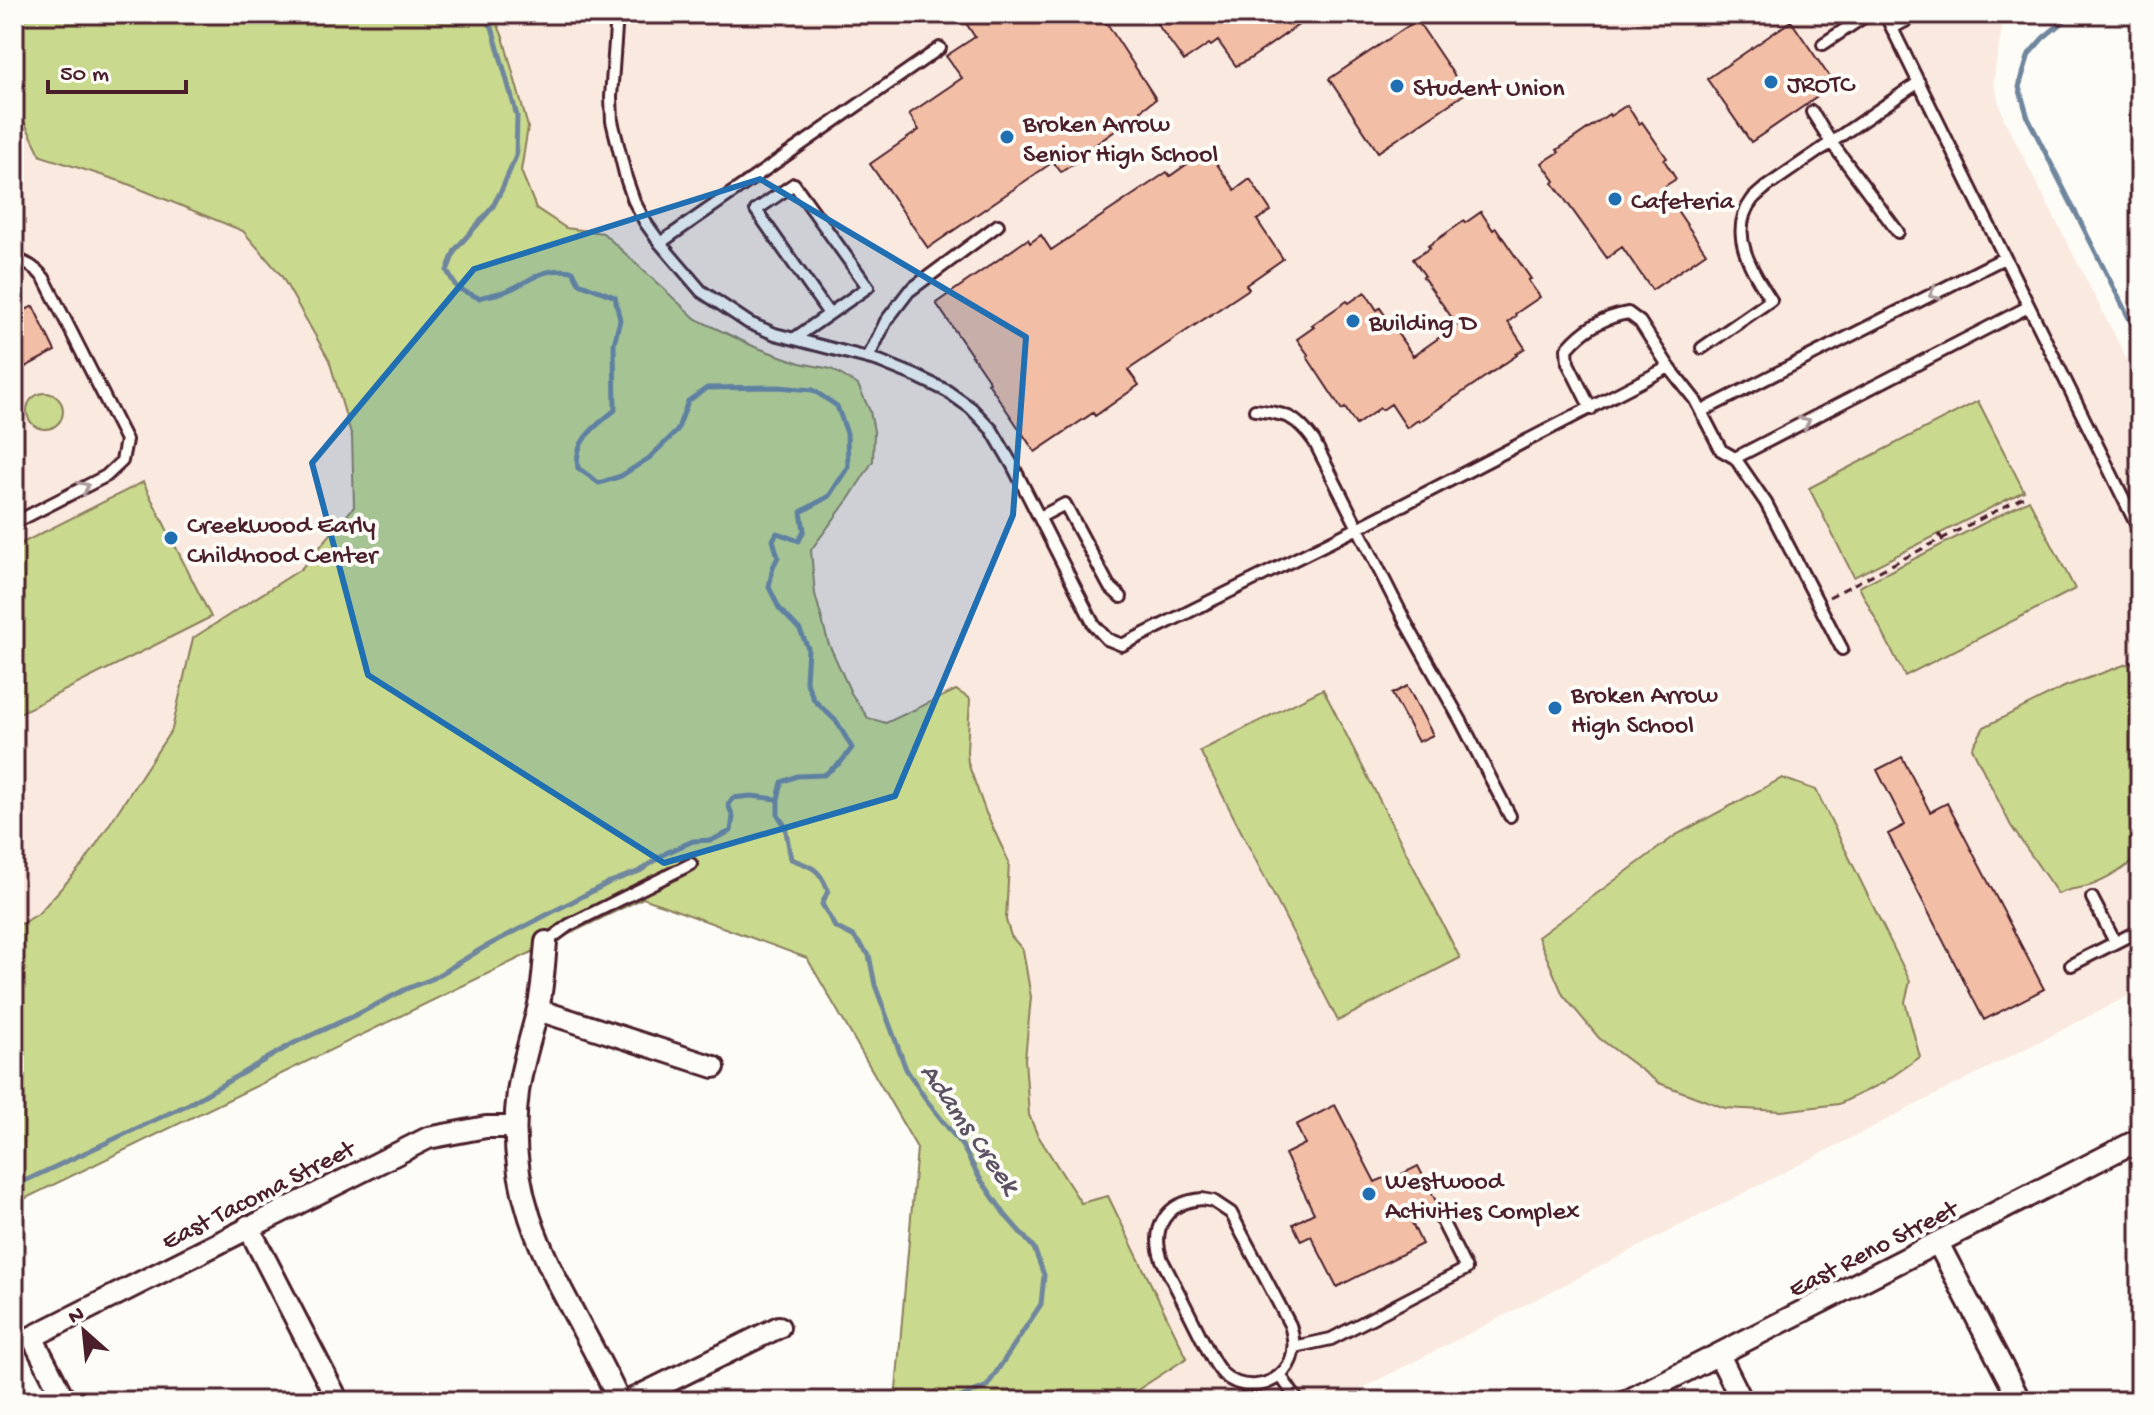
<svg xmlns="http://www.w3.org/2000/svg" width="2154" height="1415" font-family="'Gochi Hand',sans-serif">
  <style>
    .built { fill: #fae9df }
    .green { fill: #c9d98d; stroke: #8a7c5c; stroke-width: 2 }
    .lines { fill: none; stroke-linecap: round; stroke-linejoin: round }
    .stream { stroke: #6f869d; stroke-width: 5 }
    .building { fill: #f3bea6; stroke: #4a1f2b; stroke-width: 2 }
    .lane-casing { stroke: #4a1f2b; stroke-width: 16 }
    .street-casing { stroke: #4a1f2b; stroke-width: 26 }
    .path { stroke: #4a1f2b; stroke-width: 3; stroke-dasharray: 8 6; stroke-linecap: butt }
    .lane { stroke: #fdfcf7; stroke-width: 10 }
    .street { stroke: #fdfcf7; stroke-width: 20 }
    .oneway { stroke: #ac999b }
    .marked { fill: #1f6fb2; fill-opacity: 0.2; stroke: #1f6fb2; stroke-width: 6; stroke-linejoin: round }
    .poi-dot { fill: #1f6fb2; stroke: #fdfcf7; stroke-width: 3 }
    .labels { text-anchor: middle; stroke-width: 8; stroke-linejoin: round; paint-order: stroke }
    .poi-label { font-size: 26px; fill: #4a1f2b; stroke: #fdfcf7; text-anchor: start }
    .street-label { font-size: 26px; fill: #4a1f2b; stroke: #fdfcf7 }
    .water-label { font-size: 28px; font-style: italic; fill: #5d5264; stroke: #fdfcf7 }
  </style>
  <rect width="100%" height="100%" fill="#fdfcf7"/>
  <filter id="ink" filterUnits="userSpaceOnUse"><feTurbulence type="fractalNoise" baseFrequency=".0125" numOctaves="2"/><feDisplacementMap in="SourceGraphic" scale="16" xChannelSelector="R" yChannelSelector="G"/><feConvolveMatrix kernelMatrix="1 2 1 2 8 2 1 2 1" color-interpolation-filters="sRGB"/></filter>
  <g filter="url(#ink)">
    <path class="built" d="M493 14H2007L2004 16 1993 82 2004 119 2140 385V990L1337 1401H1127L1125 1398 1187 1358 1108 1197 1081 1204 1037 1134 1029 1115 1025 1059 1031 997 1023 950 1011 936 1006 920 1009 862 986 813 968 763 955 690 886 723 868 718 851 693 828 642 815 594 811 550 850 497 831 369 800 363 755 347 696 319 603 233 566 228 536 208 521 171 528 126 503 37Z
      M14 101 41 156 123 182 243 231 281 275 329 360 352 437 354 507 301 569 193 638 172 728 84 863 38 914 14 928Z"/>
    <path class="green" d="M36 14H493L503 37 528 127 521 171 536 208 566 228 603 233 696 319 755 347 800 363 831 369 858 385 870 411 874 431 873 461 850 497 811 550 815 594 828 642 851 693 868 718 886 723 956 690 970 699 967 751 968 763 986 813 1009 862 1006 920 1011 936 1023 950 1031 997 1025 1059 1029 1115 1037 1134 1081 1203 1108 1196 1187 1358 1125 1398 1094 1401H895L917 1148 807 958 643 898 14 1204V928L38 914 84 863 172 729 193 638 301 569 354 507 352 437 329 360 281 275 243 231 123 182 41 156 14 101V25Z
      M27 411a18 18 0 1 1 36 0a18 18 0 1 1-36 0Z
      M1978 401 2024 491 1854 577 1809 488Z
      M143 482 211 617 14 716V547Z
      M2029 500 2075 589 1905 676 1859 587Z
      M2135 661 2140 668V855C2125 868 2108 880 2089 886 2078 889 2070 888 2058 894L2011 826 1972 748 1984 727 2064 687Z
      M1323 689 1460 958 1338 1021 1200 751Z
      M1782 778 1816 790 1910 981 1905 1002 1920 1057 1883 1083 1839 1104 1782 1111 1725 1108 1659 1083 1599 1038 1563 995 1538 937 1676 835Z"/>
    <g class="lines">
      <path class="stream" d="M481 14 492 27 517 116 516 156 502 189 492 208 455 250 447 271 457 288 479 298C489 295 501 294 511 289 535 278 543 267 573 271L579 283 615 297 620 320 614 344 615 410C596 426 573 440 578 468L599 483 621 476 649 458 677 431 688 401 707 388 778 387 813 390 837 406 847 433 848 467 829 496 801 512 804 530 799 541 777 533 773 540 778 557 773 567 769 587 779 608 800 630 808 648 806 681 814 700 837 722 852 748 841 762 824 775 797 776 782 782 778 799V815L785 826 791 859C813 867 820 869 828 891L822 904 835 927 853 936 869 955 875 985 906 1069 927 1101 963 1147 979 1177 1006 1216 1034 1248 1044 1275 1041 1304 987 1386 952 1401
        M2075 14 2066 19 2043 38 2029 54 2019 87 2028 118 2140 340
        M14 1186 189 1104 294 1043 360 1013 406 989 432 979 483 948 610 882 640 871 666 853 693 841 712 840 731 831 733 817 728 804 733 798 751 796 777 799"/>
    </g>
    <path class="building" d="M960 14H1097L1104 24 1106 22 1156 99 1141 110 1142 112 1078 157 1080 160 1061 172 1053 162 928 248 870 164 919 130 909 114 962 78 946 56 975 37Z
      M1150 14H1314L1250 59 1236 66 1218 41 1211 46 1209 44 1184 61Z
      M1417 20 1466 93 1378 152 1329 79Z
      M1791 21 1835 85 1751 142 1707 79Z
      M1627 105 1639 124 1642 122 1667 158 1664 160 1676 179 1662 188 1706 253 1652 290 1622 247 1607 258 1553 183 1555 181 1542 163 1559 152 1557 150 1609 114 1610 116Z
      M1207 150 1235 190 1250 179 1271 211 1257 220 1283 259 1246 285 1249 289 1128 370 1139 385 1095 416 1093 413 1035 452 988 383 990 382 936 303 1028 239 1030 243 1041 235 1051 250 1167 172 1170 176Z
      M1481 212 1493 230 1496 228 1531 279 1528 280 1540 297 1515 314 1516 316 1508 322 1525 348 1516 354 1517 355 1419 422 1418 420 1407 428 1391 404 1382 410 1380 408 1356 425 1345 408 1342 410 1307 357 1309 356 1297 339 1314 327 1312 325 1347 301 1349 303 1365 292 1377 310 1380 308 1413 356 1457 325 1423 277 1425 276 1413 259 1430 248 1428 246 1464 221 1465 223Z
      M33 306 55 351 14 373V316Z
      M1407 686 1433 735 1418 742 1392 694Z
      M1902 757 1930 812 1947 803 2044 989 1984 1020 1888 834 1905 825 1877 770Z
      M1335 1105 1375 1182 1384 1178 1386 1182 1418 1166 1439 1207 1411 1221 1422 1244 1337 1287 1311 1236 1301 1241 1293 1224 1314 1213 1285 1154 1305 1144 1296 1125Z"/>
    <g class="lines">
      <g class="lane-casing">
        <path id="lane" d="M617 14 611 97 612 121 626 178 634 201 645 222 660 243 701 291 749 323 775 334 879 361 916 376 947 391 971 408 992 430 1013 466 1094 625 1107 639 1122 645 1358 528 1669 367
          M1885 14 2140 532
          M1892 28 1919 14
          M1823 44 1868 14
          M1812 112 1831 142 1898 232
          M660 243 940 48
          M14 259C26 262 36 268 44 278L126 440 122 461 106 476 14 523
          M795 338 868 287 794 184 756 210 829 314
          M1702 348 1771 300C1752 271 1727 233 1752 200 1756 195 1762 191 1766 187L1919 82
          M868 358 886 321 909 291 998 225
          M1591 409 1568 363 1567 349C1583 330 1604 317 1628 313L1640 322 1669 367 1695 400 1721 450 1735 458 1766 503 1842 649
          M1255 410C1286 414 1295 415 1314 441L1407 625 1461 721 1510 816
          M1702 411 2004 258
          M1735 458 2028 307
          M1040 517 1065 504 1109 586 1121 597
          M2092 898 2115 942
          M546 942 569 925 691 864
          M2071 965 2140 930
          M1202 1199 1213 1201 1231 1213 1290 1325C1295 1341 1296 1358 1284 1371 1268 1389 1240 1390 1223 1374 1213 1364 1208 1349 1201 1337 1188 1311 1175 1285 1162 1260 1150 1227 1167 1202 1202 1199Z
          M1294 1347 1331 1339 1466 1269 1439 1215
          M1280 1375 1298 1401"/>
      </g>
      <g class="street-casing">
        <path id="street" d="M546 942C544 965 543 987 538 1009 531 1037 522 1064 518 1092 501 1218 571 1295 619 1401
          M538 1010 714 1067
          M248 1226 338 1401
          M1938 1243 2020 1401
          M1719 1355 1742 1401
          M65 1401 32 1337 428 1138 486 1127H515
          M629 1401 779 1327
          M1627 1401 2140 1139"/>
      </g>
      <path class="path" d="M1939 534 1945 544
        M1829 597 2025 496"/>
      <use href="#lane" class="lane"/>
      <use href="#street" class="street"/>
    </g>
    <defs><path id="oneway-chevron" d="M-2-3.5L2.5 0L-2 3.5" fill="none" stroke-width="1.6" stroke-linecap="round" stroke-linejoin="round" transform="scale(2)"/></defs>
    <g class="oneway">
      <use href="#oneway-chevron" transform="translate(1934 294) rotate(153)"/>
      <use href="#oneway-chevron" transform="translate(1805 422) rotate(-27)"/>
      <use href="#oneway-chevron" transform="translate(84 487) rotate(-27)"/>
    </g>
  </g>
  <path class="marked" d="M760 179 1026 337 1013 515 895 796 664 863 368 675 312 463 474 269Z"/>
  <g class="poi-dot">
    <circle cx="1771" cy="82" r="8"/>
    <circle cx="1397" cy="86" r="8"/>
    <circle cx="1007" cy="137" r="8"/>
    <circle cx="1615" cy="199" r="8"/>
    <circle cx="1353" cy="321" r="8"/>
    <circle cx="171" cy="538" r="8"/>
    <circle cx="1555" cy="708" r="8"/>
    <circle cx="1369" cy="1194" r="8"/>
  </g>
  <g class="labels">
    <g class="poi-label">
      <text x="1787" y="91">JROTC</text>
      <text x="1413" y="95">Student Union</text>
      <text x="1023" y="131">Broken Arrow<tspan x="1023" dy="30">Senior High School</tspan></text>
      <text x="1631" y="208">Cafeteria</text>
      <text x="1369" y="330">Building D</text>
      <text x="187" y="532">Creekwood Early<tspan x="187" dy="30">Childhood Center</tspan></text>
      <text x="1571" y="702">Broken Arrow<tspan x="1571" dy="30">High School</tspan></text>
      <text x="1385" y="1188">Westwood<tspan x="1385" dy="30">Activities Complex</tspan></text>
    </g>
    <g class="street-label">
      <text transform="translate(257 1193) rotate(-27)" y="9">East Tacoma Street</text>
      <text transform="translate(1872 1247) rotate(-27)" y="9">East Reno Street</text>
    </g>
    <g class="water-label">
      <text transform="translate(972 1127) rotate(55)" y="10">Adams Creek</text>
    </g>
  </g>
  <rect width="2154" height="1415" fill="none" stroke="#fdfcf7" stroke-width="48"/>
  <rect x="24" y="24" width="2106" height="1367" fill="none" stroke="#4a1f2b" stroke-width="3" filter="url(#ink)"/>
  <g transform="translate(84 1331) rotate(333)" stroke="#fdfcf7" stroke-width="6" paint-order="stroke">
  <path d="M0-6L14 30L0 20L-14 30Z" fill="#4a1f2b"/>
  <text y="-12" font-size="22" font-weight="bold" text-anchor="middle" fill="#4a1f2b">N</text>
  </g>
  <path d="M48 80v12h138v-12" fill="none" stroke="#4a1f2b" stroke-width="4"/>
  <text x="60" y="80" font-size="24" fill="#4a1f2b" stroke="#fdfcf7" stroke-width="6" paint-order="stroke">50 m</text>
</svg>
